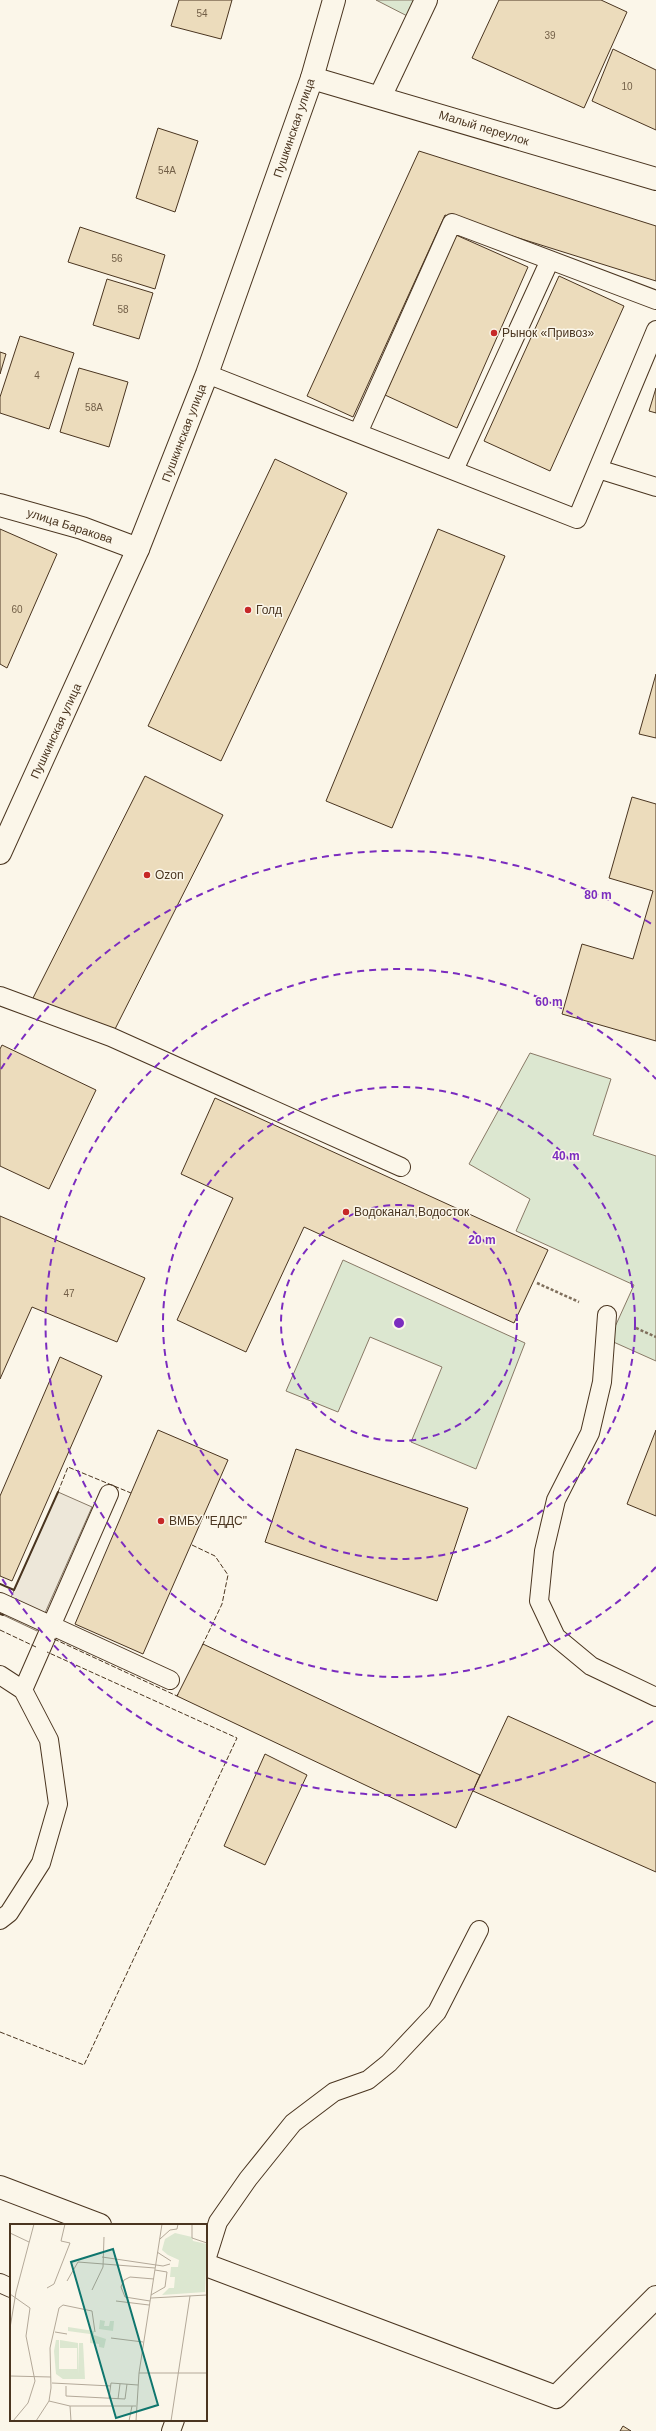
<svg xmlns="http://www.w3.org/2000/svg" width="656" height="2431" font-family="Arial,sans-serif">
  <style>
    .green { fill: #dce7d0; stroke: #887966 }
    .parking { fill: #ede7d9; stroke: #887966 }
    .building { fill: #ecdcbc; stroke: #4a3520 }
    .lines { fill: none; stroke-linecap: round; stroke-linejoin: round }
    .lane-casing { stroke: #4a3520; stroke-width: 20 }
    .street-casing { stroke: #4a3520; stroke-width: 24 }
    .secondary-casing { stroke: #4a3520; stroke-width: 24 }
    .path { stroke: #7f6f5c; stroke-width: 2.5; stroke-dasharray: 3 2; stroke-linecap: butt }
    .lane { stroke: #fbf6e9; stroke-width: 18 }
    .street { stroke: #fbf6e9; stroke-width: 22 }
    .secondary { stroke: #fbf6e9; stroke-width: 22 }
    .fence { stroke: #4a3520; stroke-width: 1; stroke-dasharray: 5 2; stroke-linecap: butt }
    .wall { stroke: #4a3520; stroke-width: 2 }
    .ring { fill: none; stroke: #7b2cbf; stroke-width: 2; stroke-dasharray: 7 5 }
    .poi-dot { fill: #c62828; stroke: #fbf6e9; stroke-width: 1.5 }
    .labels { text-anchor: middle; stroke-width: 3; stroke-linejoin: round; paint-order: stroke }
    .number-label { font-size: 10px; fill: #725f47 }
    .street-label { font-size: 12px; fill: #4a3520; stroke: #fbf6e9 }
    .poi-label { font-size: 12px; fill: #4a3520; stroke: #fbf6e9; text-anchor: start }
    .inset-road { fill: none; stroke: #b4a999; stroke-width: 1 }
    .view { fill: #0f766e; fill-opacity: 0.15; stroke: #0f766e; stroke-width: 2 }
    .inset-edge { fill: none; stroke: #4a3520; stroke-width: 2 }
    .centre { fill: #7b2cbf; stroke: #fbf6e9; stroke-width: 2 }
    .ring-label { font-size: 12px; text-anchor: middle; font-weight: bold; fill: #7b2cbf; stroke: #fbf6e9; stroke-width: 3; stroke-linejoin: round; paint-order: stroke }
  </style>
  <rect width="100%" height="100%" fill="#fbf6e9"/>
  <path class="green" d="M376 0H428L417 21Z
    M530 1053 611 1079 593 1135 656 1156V1361L609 1340 634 1285 516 1231 530 1199 469 1164Z
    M343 1260 525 1343 476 1469 411 1442 442 1367 370 1337 338 1412 286 1391Z"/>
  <path class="parking" d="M58 1492 92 1507 37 1631 3 1615Z"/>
  <path class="building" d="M179 0H232L221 39 171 26Z
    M499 0H601L627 12 584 108 472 58Z
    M613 49 656 70V130L592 101Z
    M158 128 198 141 175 212 136 198Z
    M419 151 656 226V281L445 215 353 417 307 396Z
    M80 227 165 255 155 289 68 262Z
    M456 235 528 267 457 428 385 395Z
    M559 276 624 306 550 471 484 441Z
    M107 279 153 293 139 339 93 325Z
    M20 336 74 353 49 429 0 413V397Z
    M0 352 6 354 0 374Z
    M79 368 128 382 109 447 60 432Z
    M656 388V413L649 411Z
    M275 459 347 493 221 761 148 726Z
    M0 529 57 554 7 668 0 664Z
    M438 529 505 556 392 828 326 801Z
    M656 674V738L639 734Z
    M145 776 223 815 111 1037 33 998Z
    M632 797 656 804V1041L562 1014 582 944 633 959 653 891 609 878Z
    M2 1045 96 1090 49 1189 0 1166V1049Z
    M215 1098 548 1250 514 1323 304 1227 246 1352 177 1320 233 1198 181 1174Z
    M0 1216 145 1278 117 1342 32 1307 0 1379Z
    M60 1357 102 1376 12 1581 0 1576V1496Z
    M158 1430 228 1460 143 1654 75 1624Z
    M656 1430V1516L627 1504Z
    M296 1449 468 1508 437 1601 265 1542Z
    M203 1644 480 1775 456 1828 177 1696Z
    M508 1716 656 1783V1872L473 1791Z
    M265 1754 307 1775 265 1865 224 1846Z
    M623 2426 631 2431H620Z"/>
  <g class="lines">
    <g class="lane-casing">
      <path id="lane" d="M207 374 577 519 656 330
        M358 433 452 223 656 300
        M598 469 656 487
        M454 470 550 260
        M0 996 111 1037 401 1167
        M607 1315 602 1382 590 1433 556 1500 544 1551 539 1601 556 1637 591 1666 656 1697
        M0 1602 170 1680
        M0 1675 23 1690 49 1740 58 1804 41 1863 9 1913 0 1920
        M23 1690 109 1494
        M206 2260 218 2222 248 2179 293 2123 334 2092 368 2080 389 2063 437 2012 479 1930
        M0 2283 11 2288
        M171 2431 175 2420"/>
    </g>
    <g class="street-casing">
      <path id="street" d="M312 78 656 179
        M380 97 426 0
        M0 505 82 528 138 549
        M0 2187 100 2225
        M206 2265 556 2397 656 2297"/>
    </g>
    <g class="secondary-casing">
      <path id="secondary" d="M0 853 138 549 207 374 312 78 334 0"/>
    </g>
    <path class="path" d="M537 1283 579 1302
      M636 1328 656 1337"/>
    <use href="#lane" class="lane"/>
    <use href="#street" class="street"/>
    <use href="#secondary" class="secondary"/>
    <path class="fence" d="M58 1492 68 1467 131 1493
      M192 1545 215 1556 228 1575 222 1604 202 1646
      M0 1630 36 1647
      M54 1639 177 1696 178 1694
      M0 2032 84 2065 237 1738 47 1652"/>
    <path class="wall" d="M0 1584 14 1590 58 1492
      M0 1614 3 1615"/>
  </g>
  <g class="ring">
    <circle cx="399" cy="1323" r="118"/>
    <circle cx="399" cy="1323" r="236"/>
    <path d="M656 1567A354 354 0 1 1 656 1079"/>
    <path d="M653 1721A472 472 0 0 1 1 1577M1 1069A472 472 0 0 1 653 925"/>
  </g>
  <g class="poi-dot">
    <circle cx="494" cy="333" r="4"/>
    <circle cx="248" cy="610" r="4"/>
    <circle cx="147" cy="875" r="4"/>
    <circle cx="346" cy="1212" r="4"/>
    <circle cx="161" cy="1521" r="4"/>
  </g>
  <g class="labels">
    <g class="number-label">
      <text x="202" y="17">54</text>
      <text x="550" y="39">39</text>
      <text x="627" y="90">10</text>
      <text x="167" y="174">54А</text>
      <text x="117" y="262">56</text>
      <text x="123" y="313">58</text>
      <text x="37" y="379">4</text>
      <text x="94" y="411">58А</text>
      <text x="17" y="613">60</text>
      <text x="69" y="1297">47</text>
    </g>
    <g class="street-label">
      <text transform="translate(294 128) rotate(-71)" y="4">Пушкинская улица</text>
      <text transform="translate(484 128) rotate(17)" y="4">Малый переулок</text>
      <text transform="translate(184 433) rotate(-69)" y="4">Пушкинская улица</text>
      <text transform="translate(70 526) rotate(18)" y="4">улица Баракова</text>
      <text transform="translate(56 731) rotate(-65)" y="4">Пушкинская улица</text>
    </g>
    <g class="poi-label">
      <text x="502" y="337">Рынок «Привоз»</text>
      <text x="256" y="614">Голд</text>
      <text x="155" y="879">Ozon</text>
      <text x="354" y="1216">Водоканал,Водосток</text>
      <text x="169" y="1525">ВМБУ "ЕДДС"</text>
    </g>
  </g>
  <g transform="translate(10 2224)">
    <rect width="197" height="197" fill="#fbf6e9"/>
    <path d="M165 9 182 13 183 17 197 20 195 68 152 71 159 64H164L165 53H160L161 43H168L169 36 158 31 152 26 155 15ZM90 96 95 97 94 102H99L100 97H104L103 107 89 105ZM58 103 84 107V111L96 115 94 124 89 123V120L80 119V110L58 107ZM46 116H49V145H67V124H50V116L68 119V150L69 119H73L75 155H53L46 150 44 127Z" fill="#dce7d0"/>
    <path class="inset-road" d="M182 0V14L197 19M0 9 19 18M150 15 160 6 167 5 168 0M147 28 161 37M92 33 153 42 160 40M57 57 68 38 145 44M37 64 44 60 60 19 51 17 55 0M82 66 93 43 94 13M0 70 20 84 16 112 25 157 18 179 3 197M141 71 155 63 157 48 145 46M141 74 197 71M106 77 139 81M140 77 115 73 111 63 114 56 120 53 144 55M0 104 6 68 24 0M45 108 57 110M101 114 133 118M129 149H197M0 152 41 153M42 159 101 162M56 162V172L115 175 117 160M99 174 101 159 128 161M108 175 110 160M39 177 60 182H126M60 182 61 197M26 197 39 177 41 164 40 124 49 84 53 81 82 87 85 108M119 197 122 182M126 197 129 149 152 0M161 197 180 72"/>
    <path class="view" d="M103 25 148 181 106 194 61 38Z"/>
    <rect width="197" height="197" class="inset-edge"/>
  </g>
  <circle cx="399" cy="1323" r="6" class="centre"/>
  <g class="ring-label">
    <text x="598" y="899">80 m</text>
    <text x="549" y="1006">60 m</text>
    <text x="566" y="1160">40 m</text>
    <text x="482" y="1244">20 m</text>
  </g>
</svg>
